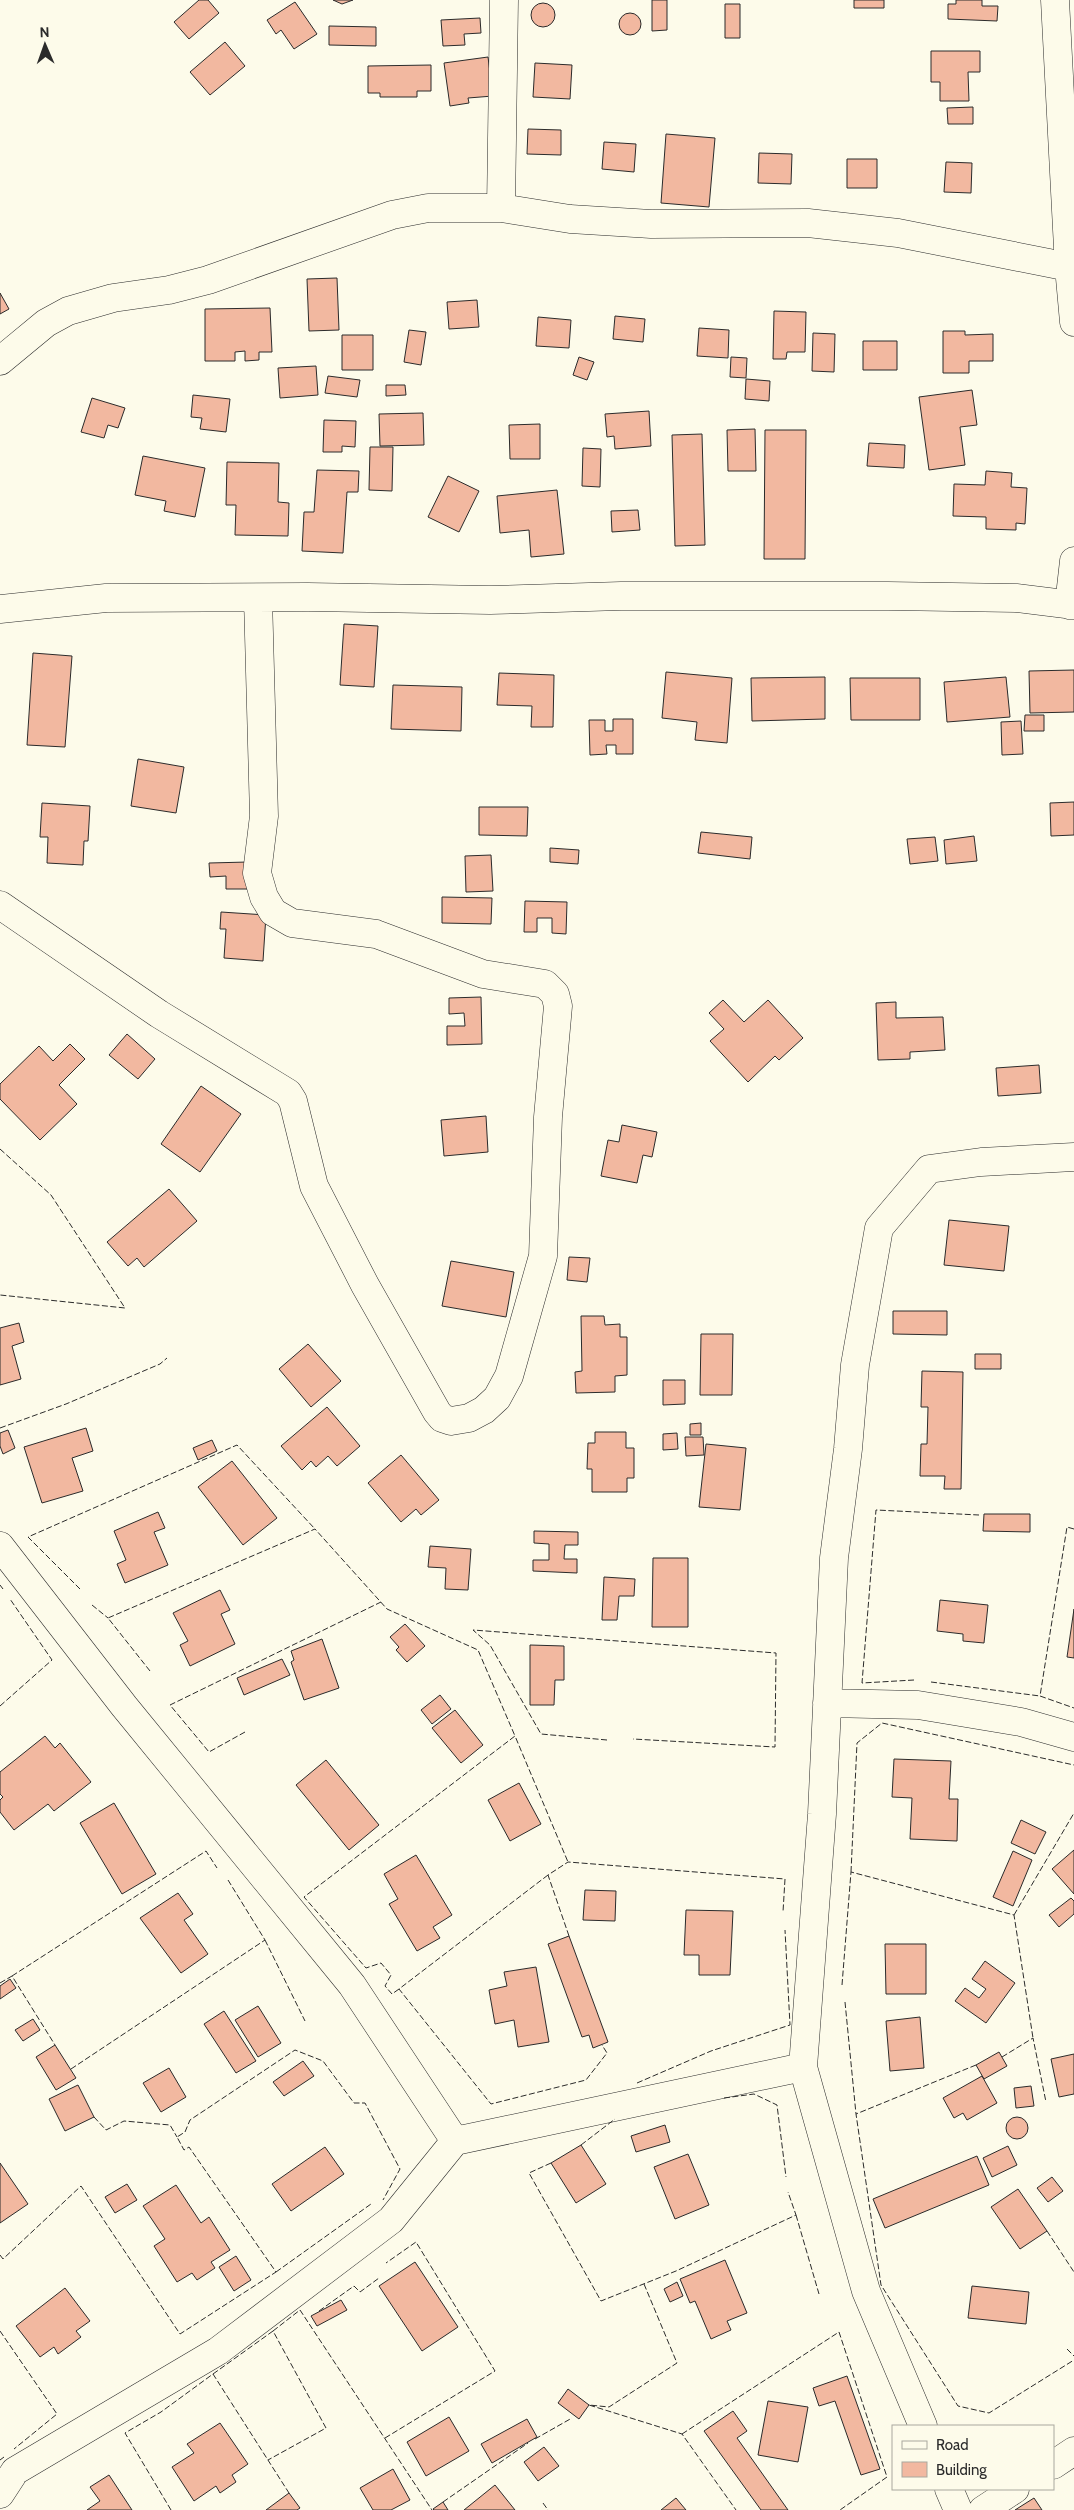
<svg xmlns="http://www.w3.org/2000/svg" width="1074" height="2510" font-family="Cabin,sans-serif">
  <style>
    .building { fill: #f2b8a0; stroke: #2b2b2b }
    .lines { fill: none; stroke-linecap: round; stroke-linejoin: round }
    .minor-casing { stroke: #2b2b2b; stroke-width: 29 }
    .minor { stroke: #fdfbea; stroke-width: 28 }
    .fence { stroke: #2b2b2b; stroke-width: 1; stroke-dasharray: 6 2.5; stroke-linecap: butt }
  </style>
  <rect width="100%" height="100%" fill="#fdfbea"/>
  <path class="building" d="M199 0H208L219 13 189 39 174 22Z
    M353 0 342 4 333 0Z
    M652 0H667V30L652 31Z
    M854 0H884V8H854Z
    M956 0H982V6H998L997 21 948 19V4H956Z
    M295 2 317 34 294 49 281 30 276 34 267 20Z
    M531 15a12 12 0 1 1 24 0a12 12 0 1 1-24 0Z
    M725 4H740V38H725Z
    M619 24a11 11 0 1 1 22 0a11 11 0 1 1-22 0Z
    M480 18 481 33 464 34 465 45 443 46 441 20Z
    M329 26 376 27V46L329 45Z
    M225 42 245 66 210 95 190 72Z
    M931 51H980V72H968L969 101H940V82H931Z
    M488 57 493 96 468 98 469 103 450 106 444 63Z
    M535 63 572 65 570 99 533 97Z
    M431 65V91H417V97H380V93H368V66Z
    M973 107V124H948L947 108Z
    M528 129 561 130V155L527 154Z
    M666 134 715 138 709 207 661 203Z
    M604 142 636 144 634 172 602 169Z
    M759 153 792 154 791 184 758 183Z
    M847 159H877V188H847Z
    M946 162 972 163 971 193 944 192Z
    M337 278 339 330 309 331 307 279Z
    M0 293 9 309 0 314Z
    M477 300 479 327 449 329 447 302Z
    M270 308 272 352H259V360L245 361V351L235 352V361H205V309Z
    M774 311 806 312 805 352H787L786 359H773Z
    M615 316 645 319 643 342 613 339Z
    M538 317 571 320 569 348 536 346Z
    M699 328 729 330 728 358 697 356Z
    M409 330 426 332 421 365 404 362Z
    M943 331H965V335L993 334V361H969V373H943Z
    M813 333 835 334 834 372 812 371Z
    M342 335H373V370H342Z
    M863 341H897V370H863Z
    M579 357 594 362 587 380 573 375Z
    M731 357 747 358 746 378 730 377Z
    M316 366 318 395 280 398 278 368Z
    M328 376 360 380 357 397 325 393Z
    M746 379 770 381 769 401 745 399Z
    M386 385H405L406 395 386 396Z
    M972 390 977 425 960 427 965 465 929 470 919 397Z
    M193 395 230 399 226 432 200 429 202 418 191 417Z
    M92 398 125 408 118 428 108 425 104 438 81 432Z
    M649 411 651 446 615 449 614 436 607 437 605 414Z
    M423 413 424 445 380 446 379 414Z
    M324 420 356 421 355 447 342 446V452H323Z
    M540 424V459H510L509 425Z
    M755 429 756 471H728L727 430Z
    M765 430H806L805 559H764Z
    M702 434 705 545 675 546 672 435Z
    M869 443 905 445 904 468 867 466Z
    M370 447H393L392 491 369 490Z
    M583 448 601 449 600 487 582 486Z
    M143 456 205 468 195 517 164 511 166 501 135 495Z
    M227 462 279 463 278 502 289 503 288 536 235 535 236 505H226Z
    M317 470 359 471 358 492H347L343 553 302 551 304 512H314Z
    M986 471 1012 473 1011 487 1027 488 1025 524 1016 523V530L986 529V517L953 516 954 484 985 485Z
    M448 476 479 491 459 532 428 517Z
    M557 490 564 554 531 557 529 530 500 533 497 496Z
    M638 510 640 530 612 532 611 511Z
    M344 624 378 626 374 687 340 685Z
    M33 653 72 656 65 747 27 745Z
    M1074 670V712L1030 713 1029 671Z
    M666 672 732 678 727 743 695 740 697 722 662 718Z
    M499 673 554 675 553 727H531L532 706 497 705Z
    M825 677V719L752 721 751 678Z
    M1006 677 1010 717 947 722 944 682Z
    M850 678H920V720H851Z
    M393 685 462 687 461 731 391 729Z
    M1025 715H1044V731H1024Z
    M613 719H633V754H616V745H606L607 754 590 755 589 720H605V731H613Z
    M1021 721 1023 754 1002 755 1001 722Z
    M138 759 184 767 176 813 131 806Z
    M1074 802V835L1051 836 1050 803Z
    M42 803 90 806 88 841H84L83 865 47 863 48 837H40Z
    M479 807H528L527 836 479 835Z
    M701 832 752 837 750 859 698 853Z
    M974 836 977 861 946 864 944 840Z
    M935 837 938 861 910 864 907 839Z
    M550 848 579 850 578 864 550 862Z
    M491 855 493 891 466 892 465 856Z
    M248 862 249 889H226V876L210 877 209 863Z
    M442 897 492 898 491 924 442 923Z
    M525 901 567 902 566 934 552 933V918H537V932H524Z
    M221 912 266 915 263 961 224 958 226 929H220Z
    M481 997 482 1044 447 1045V1026H465L464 1013 449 1014V998Z
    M723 1000 744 1022 768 1000 803 1038 779 1060 775 1056 748 1082 710 1041 724 1029 709 1013Z
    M896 1002V1018L943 1017 945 1050 910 1052V1059L878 1060 876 1003Z
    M127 1034 155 1059 138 1079 109 1055Z
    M70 1044 85 1059 59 1085 77 1104 40 1140 0 1099V1084L39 1046 53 1061Z
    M1039 1065 1041 1093 998 1096 996 1068Z
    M201 1086 241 1114 200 1172 161 1144Z
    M486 1116 488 1152 444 1156 441 1120Z
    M622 1125 657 1132 652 1157 643 1155 637 1183 601 1176 608 1140 619 1142Z
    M169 1189 197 1221 144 1267 137 1258 128 1266 107 1242Z
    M949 1220 1009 1226 1004 1271 944 1265Z
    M569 1257 590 1258 587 1282 567 1280Z
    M451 1261 514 1272 506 1317 442 1306Z
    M893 1311H947V1335L893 1334Z
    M581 1316H604L605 1325 620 1324V1337H627V1375L615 1376V1392L576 1393 575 1372 582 1371Z
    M19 1323 24 1342 12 1346 21 1379 0 1385V1328Z
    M701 1334H733L732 1395H700Z
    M308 1344 341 1381 311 1407 279 1369Z
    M975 1354H1001V1369H975Z
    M922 1371 963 1372 961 1489H944L945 1476H920L921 1444H927L928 1407H921Z
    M663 1380H685V1404L663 1405Z
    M327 1407 360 1446 337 1466 328 1456 316 1467 311 1461 302 1470 281 1446Z
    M701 1423V1435H690V1424Z
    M86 1428 93 1451 72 1458 83 1491 42 1503 24 1447Z
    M8 1430 15 1448 3 1454 0 1446V1433Z
    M595 1432H626V1448H634V1478H627V1492H592V1469H587L588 1443H595Z
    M677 1433 678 1449 663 1450V1434Z
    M685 1437H703L704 1455 686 1456Z
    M212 1440 217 1451 198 1460 193 1448Z
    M706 1444 746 1448 740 1510 699 1507Z
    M401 1455 439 1500 421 1515 416 1509 401 1522 368 1483Z
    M232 1461 277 1518 243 1545 198 1487Z
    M158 1512 165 1528 154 1532 168 1565 125 1583 117 1564 126 1560 114 1531Z
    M984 1514H1030V1532L983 1531Z
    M534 1531 578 1532V1545H565L564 1559H577V1573L533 1571V1560H549V1544L534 1543Z
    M430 1546 471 1549 468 1590 445 1589 446 1568 428 1567Z
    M653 1558H688V1627H652Z
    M604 1577 635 1579 634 1596H619L617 1620H602Z
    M220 1590 230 1610 221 1614 235 1644 190 1666 180 1645 188 1641 173 1613Z
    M940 1600 988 1605 984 1643 963 1641V1634L937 1631Z
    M1074 1609V1658L1067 1657Z
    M405 1624 425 1646 407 1662 396 1650 399 1647 390 1637Z
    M322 1639 339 1688 304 1700 291 1662 294 1660 291 1651Z
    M530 1645 564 1646V1680H555L554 1705H530Z
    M282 1659 290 1675 244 1695 237 1678Z
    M440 1695 451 1709 432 1724 421 1710Z
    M455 1710 483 1745 461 1763 432 1728Z
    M45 1736 55 1748 60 1743 91 1782 54 1811 48 1804 14 1830 0 1812V1800L3 1797 0 1794V1772Z
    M894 1759 951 1761 949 1799H958L957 1841 910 1839 912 1798 892 1797Z
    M326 1760 379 1825 349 1850 296 1785Z
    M519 1783 541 1824 510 1841 488 1800Z
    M114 1803 156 1874 122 1894 80 1823Z
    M1021 1820 1046 1832 1035 1854 1011 1843Z
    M1074 1850V1894L1052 1869Z
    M1013 1851 1032 1860 1013 1906 993 1897Z
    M416 1855 452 1915 433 1927 440 1938 417 1951 389 1904 398 1899 384 1874Z
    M585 1890 616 1891 615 1921 583 1920Z
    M178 1893 193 1914 184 1920 208 1954 181 1973 140 1918Z
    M1071 1898 1074 1901V1914L1059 1927 1049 1915Z
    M686 1910 733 1911 730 1975H699V1955H684Z
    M569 1936 608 2042 593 2048 589 2035 582 2037 548 1944Z
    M885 1944H926V1994H886Z
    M985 1961 1015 1983 986 2023 955 2001 965 1988 979 1998 986 1989 972 1979Z
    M536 1967 549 2042 518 2047 514 2020 495 2024 489 1990 507 1986 504 1972Z
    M10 1979 16 1988 0 1999V1986Z
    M258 2006 281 2043 258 2057 235 2020Z
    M224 2011 256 2061 236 2073 204 2024Z
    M920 2017 924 2068 890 2071 886 2021Z
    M33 2019 40 2030 23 2041 15 2030Z
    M55 2045 76 2078 56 2090 36 2057Z
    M999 2052 1007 2066 984 2079 976 2065Z
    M1074 2054V2094L1059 2097 1051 2059Z
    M303 2061 314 2076 284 2096 273 2082Z
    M169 2068 186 2097 161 2112 143 2083Z
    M982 2076 997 2103 967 2120 963 2113 954 2118 943 2098Z
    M78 2085 94 2117 65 2131 49 2099Z
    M1031 2086 1034 2106 1016 2108 1014 2088Z
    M1006 2128a11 11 0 1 1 22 0a11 11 0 1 1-22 0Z
    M665 2125 670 2142 636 2152 631 2136Z
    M581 2145 606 2184 576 2203 551 2163Z
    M1008 2146 1017 2165 992 2177 983 2158Z
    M325 2147 344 2174 291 2211 272 2184Z
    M688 2154 709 2205 675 2219 654 2167Z
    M977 2156 989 2185 885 2228 873 2199Z
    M0 2163 28 2204 0 2223Z
    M1052 2177 1063 2191 1048 2202 1037 2188Z
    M127 2184 137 2200 115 2213 105 2197Z
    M176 2185 201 2223 209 2217 230 2250 211 2262 215 2268 197 2280 192 2273 177 2282 154 2246 165 2239 143 2206Z
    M1018 2189 1047 2231 1020 2249 991 2207Z
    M236 2256 251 2280 234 2291 219 2267Z
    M725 2260 747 2313 727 2321 731 2330 711 2339 695 2301 690 2303 680 2279Z
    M415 2262 458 2327 422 2351 379 2286Z
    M677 2282 683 2296 670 2302 664 2289Z
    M972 2286 1029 2292 1026 2324 968 2318Z
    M65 2288 90 2321 76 2331 81 2337 58 2354 54 2347 40 2357 16 2326Z
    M341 2300 347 2310 317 2326 311 2316Z
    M847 2376 880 2469 861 2475 835 2401 819 2406 813 2388Z
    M568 2389 589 2405 579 2419 558 2403Z
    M768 2401 808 2407 798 2462 758 2455Z
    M733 2411 747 2431 737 2438 788 2510H761L704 2431Z
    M449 2417 469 2451 426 2476 407 2442Z
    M527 2419 537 2437 492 2463 481 2444Z
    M220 2423 248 2464 232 2475 236 2482 220 2493 216 2486 194 2501 172 2467 194 2453 187 2444Z
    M544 2447 559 2466 538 2481 524 2462Z
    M393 2469 410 2500 391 2510H373L360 2488Z
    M109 2475 132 2510H87L100 2501 90 2487Z
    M495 2485 515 2510H464Z
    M289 2493 300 2508 297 2510H266Z
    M676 2498 686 2510H661Z
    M1034 2498 1042 2510H1015Z
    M443 2502 448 2510H434L433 2509Z"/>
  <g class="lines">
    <g class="minor-casing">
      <path id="minor" d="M1055 0 1069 267 1074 322
        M501 208 504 0
        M0 361 46 323 68 311 113 298 169 290 208 280 392 215 428 208H501L570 219 651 224 808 223 898 233 1069 267
        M1069 605 1074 561
        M0 609 106 598 308 597 490 600 621 596H888L1016 598 1074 605
        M0 905 159 1014 288 1093 293 1101 314 1186 365 1285 437 1412 442 1418 451 1421 469 1418 484 1410 497 1398 509 1376 543 1256 548 1117 558 1006 555 994 545 984 483 974 376 934 292 923 273 912 264 897 257 873 264 816 258 598
        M0 1546 124 1706 352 1985 455 2141 391 2220 218 2351 15 2471 0 2494
        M827 1703 918 1705 1021 1722 1074 1737
        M455 2141 803 2067
        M923 2426 866 2291 803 2067 822 1814 834 1558 848 1449 855 1365 879 1228 929 1169 981 1162 1074 1157
        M1053 2465 1074 2451
        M949 2489 958 2510
        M983 2510 1015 2489"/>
    </g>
    <use href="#minor" class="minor"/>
    <path class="fence" d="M0 1149 51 1195 125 1308 0 1295
      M0 1428 66 1404 160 1364 167 1358
      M1074 1529 1067 1527 1040 1696 1074 1708
      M0 1585 3 1589
      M80 1589 28 1537 237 1445 315 1529
      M92 1605 108 1618
      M150 1671 108 1618 315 1529 387 1609 478 1650 515 1736
      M914 1680 862 1683 876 1510 979 1515
      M931 1682 1040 1696
      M0 1706 52 1660 10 1599
      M245 1732 209 1752 170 1705 381 1602
      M607 1740 541 1734 490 1645 473 1630 776 1653 775 1747 633 1739
      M851 1872 857 1743 882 1723 1074 1765
      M548 1875 399 1989 491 2104 586 2080 607 2053 602 2045
      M1014 1915 1074 1813
      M569 1936 548 1875 568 1862 785 1879 783 1912
      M265 1940 305 2021
      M12 1976 206 1851 217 1868
      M0 1983 12 1976 55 2045
      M842 1985 851 1872 1014 1915 1033 2038
      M399 1989 392 1994 385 1986 391 1975 381 1963 366 1968 304 1897 515 1736 568 1862
      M845 2002 856 2114
      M1002 2057 1033 2038 1046 2102
      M976 2065 856 2114 881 2285 958 2406 989 2413 1074 2360
      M71 2069 265 1940 228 1880
      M637 2083 711 2051 790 2025 785 1930
      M724 2098 754 2094 777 2105 786 2177
      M94 2117 106 2130 124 2121 170 2125 177 2137
      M581 2145 615 2119
      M551 2163 529 2173 601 2301 676 2271 796 2215 788 2192
      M796 2215 819 2294
      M1047 2231 1074 2272
      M0 2255 3 2259 81 2186 180 2334 276 2272 189 2147 184 2150 177 2137 185 2132 190 2120 295 2050 323 2061 354 2103H365L400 2169 383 2200
      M276 2272 371 2204
      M644 2284 677 2363 609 2407 589 2405 682 2434 736 2510
      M319 2311 354 2286 360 2292 379 2278
      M0 2331 57 2414 14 2449
      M273 2331 300 2310 432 2510
      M1067 2349 1074 2356
      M213 2374 273 2331 326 2428 268 2460
      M682 2434 839 2332 887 2477 840 2510
      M385 2438 495 2371 416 2242 386 2263
      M535 2439 572 2418
      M0 2460 4 2457
      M443 2502 528 2443
      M543 2503 548 2510
      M171 2510 125 2433 161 2412 213 2374 289 2493"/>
  </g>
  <rect x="892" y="2425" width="162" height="65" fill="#fdfbea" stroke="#a9a89e"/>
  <rect x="902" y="2441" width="25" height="8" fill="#fdfbea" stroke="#a9a89e"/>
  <text x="936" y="2450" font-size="15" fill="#2b2b2b">Road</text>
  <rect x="902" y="2462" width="25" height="15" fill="#f2b8a0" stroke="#a9a89e"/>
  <text x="936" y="2475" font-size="15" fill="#2b2b2b">Building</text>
  <g transform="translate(45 45) rotate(358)" stroke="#fdfbea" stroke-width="4" paint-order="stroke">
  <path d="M0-4L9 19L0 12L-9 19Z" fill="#2b2b2b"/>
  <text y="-8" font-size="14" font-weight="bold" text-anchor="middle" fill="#2b2b2b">N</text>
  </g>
</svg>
